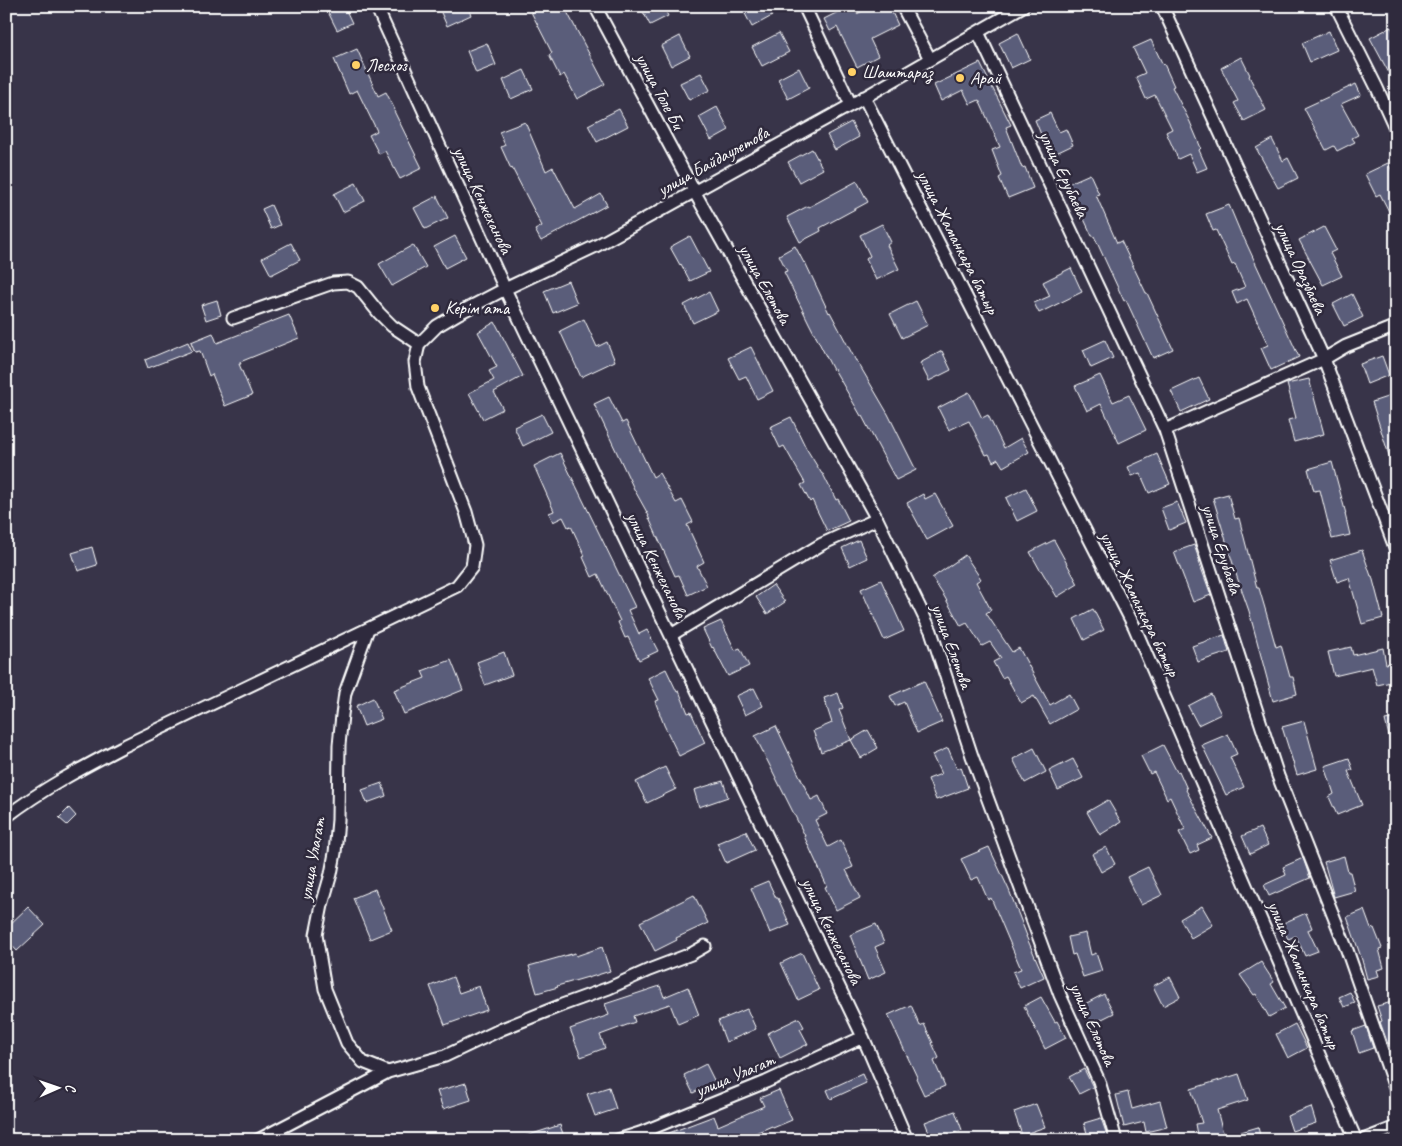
<svg xmlns="http://www.w3.org/2000/svg" width="1402" height="1146" font-family="Caveat,sans-serif">
  <style>
    .building { fill: #5a5d7a; stroke: #fff }
    .lines { fill: none; stroke-linecap: round; stroke-linejoin: round }
    .street-casing { stroke: #fff; stroke-width: 15 }
    .street { stroke: #2f2a3d; stroke-width: 11 }
    .poi-dot { fill: #ffd166; stroke: #2f2a3d; stroke-width: 2 }
    .labels { text-anchor: middle; stroke-width: 5; stroke-linejoin: round; paint-order: stroke }
    .poi-label { font-size: 18px; fill: #fff; stroke: #2f2a3d; text-anchor: start }
    .street-label { font-size: 18px; fill: #fff; stroke: #2f2a3d }
  </style>
  <rect width="100%" height="100%" fill="#383449"/>
  <filter id="ink" filterUnits="userSpaceOnUse"><feTurbulence type="fractalNoise" baseFrequency=".02" numOctaves="2"/><feDisplacementMap in="SourceGraphic" scale="10" xChannelSelector="R" yChannelSelector="G"/><feConvolveMatrix kernelMatrix="1 2 1 2 8 2 1 2 1" color-interpolation-filters="sRGB"/></filter>
  <g filter="url(#ink)">
    <path class="building" d="M325 6H344L352 23 337 30Z
      M438 6H467L471 15 447 26Z
      M528 6H564L605 84 577 99 564 74 560 77 549 55 552 53Z
      M640 6H663L668 16 650 25Z
      M741 6H767L772 16 752 27Z
      M850 6H853L857 14 871 6H889L898 25 870 39 878 56 857 67 837 27 830 31 824 19Z
      M1391 27 1396 37V86L1370 38Z
      M1329 31 1337 50 1310 62 1302 43Z
      M779 33 789 52 762 66 752 47Z
      M1018 33 1030 59 1011 68 999 43Z
      M680 36 690 56 671 66 661 46Z
      M1151 40 1163 65 1164 64 1174 86 1172 87 1190 122 1201 148 1199 150 1207 168 1197 172 1189 154 1178 159 1166 132 1172 129 1155 95 1146 99 1136 77 1145 73 1133 48Z
      M487 43 496 65 476 73 467 51Z
      M357 49 378 96 386 92 395 110 394 111 422 168 400 179 385 151 379 154 369 135 377 131 357 90 349 94 334 59Z
      M1241 57 1250 75 1249 76 1266 110 1244 121 1234 103 1238 101 1221 68Z
      M980 63 1011 125 1006 127 1022 168 1025 167 1033 188 1008 198 999 178 1002 176 992 150 1000 147 979 100 970 104 963 90 941 101 934 85Z
      M799 68 809 88 788 99 778 79Z
      M524 70 533 89 511 99 503 80Z
      M701 73 710 90 689 100 680 83Z
      M1356 84 1361 95 1341 104 1358 135 1352 138 1355 142 1337 151 1334 146 1326 150 1304 108Z
      M717 107 729 130 711 140 699 117Z
      M619 109 628 126 597 142 588 125Z
      M1050 113 1059 132 1066 129 1073 145 1050 156 1035 120Z
      M525 122 546 171 553 167 575 209 601 194 607 205 541 241 535 230 542 226 512 168 511 169 501 147 505 145 499 132Z
      M851 122 859 137 835 150 827 135Z
      M1272 139 1283 161 1288 158 1298 178 1278 188 1256 148Z
      M812 149 823 169 799 182 788 162Z
      M1388 163 1396 179V225L1380 194 1376 196 1365 174Z
      M1090 174 1099 194 1096 195 1117 243 1121 241 1146 293H1147L1173 349 1153 358 1126 300 1124 301 1094 236H1092L1077 204 1074 205 1065 185Z
      M857 181 868 202 820 228 821 231 800 242 787 217 808 206 809 207Z
      M356 183 365 201 343 212 334 194Z
      M437 196 448 218 425 229 414 208Z
      M271 205 280 225 271 229 262 209Z
      M1229 205 1242 236H1243L1299 357 1271 370 1261 348 1268 345 1247 299 1237 304 1232 292 1245 287 1235 264 1232 265 1216 230 1213 231 1206 214Z
      M882 224 891 242 887 245 899 269 876 280 866 259 870 256 860 235Z
      M1324 227 1336 250 1330 253 1342 276 1323 285 1299 240Z
      M455 236 466 257 445 268 434 247Z
      M690 236 709 272 690 281 681 264 680 265 670 247Z
      M291 243 300 260 271 275 262 258Z
      M413 245 426 267 392 286 379 264Z
      M795 246 804 263 805 262 829 313 830 312 856 361H857L888 414 916 470 896 480 862 416H861L834 369 833 370 809 323 784 272 787 271 779 255Z
      M1071 268 1082 292 1039 313 1034 303 1050 296 1043 282Z
      M568 281 577 303 553 313 544 291Z
      M709 292 718 311 693 323 684 305Z
      M1352 294 1363 317 1344 326 1333 304Z
      M217 300 221 315 206 320 201 305Z
      M916 301 928 325 902 338 890 314Z
      M289 315 299 338 240 362 241 364H239L252 395 225 406 212 374 209 376 200 351 195 352 191 342 213 333 217 343Z
      M584 319 597 347 607 342 615 361 581 377 560 331Z
      M495 322 523 376 494 392 503 409 483 419 469 393 494 380 489 371 497 367 478 332Z
      M1105 340 1113 358 1091 368 1083 350Z
      M188 342 192 351 148 368 145 360Z
      M751 347 773 391 757 399 746 376 739 379 728 358Z
      M942 351 951 370 929 381 920 363Z
      M1382 356 1389 375 1367 384 1360 364Z
      M1100 375 1113 402 1129 395 1146 430 1119 443 1101 404 1087 411 1075 386Z
      M1199 378 1209 399 1181 412 1171 391Z
      M1309 379 1324 434 1294 442 1288 420 1296 418 1287 384Z
      M969 392 982 418 988 415 1004 448 1021 438 1029 452 1003 467 998 459 993 462 989 454 986 455 969 421 949 430 938 408Z
      M1396 394V470L1394 471 1372 402Z
      M609 397 622 423 626 421 653 477 659 473 676 503 682 500 693 522 687 525 704 562 697 566 707 586 688 595 679 575 675 576 648 516H649L634 489 594 404Z
      M542 414 551 432 523 446 514 427Z
      M791 417 806 448 822 474H823L836 500 838 499 849 521 827 531 812 500 810 502 801 485 805 483 784 446 780 448 770 427Z
      M560 453 635 607 628 610 639 634 647 630 658 651 639 660 628 637 625 638 618 622 620 621 598 574 592 577 583 557 585 556 571 526 568 527 563 517 553 522 549 513 554 511 534 466Z
      M1157 454 1170 484 1149 493 1140 473 1132 476 1128 467Z
      M1332 462 1346 514H1345L1350 535 1332 539 1320 490 1314 491 1308 469Z
      M1026 488 1037 511 1017 521 1006 498Z
      M923 494 925 499 935 494 953 526 927 540 907 503Z
      M1228 494 1235 519 1239 518 1257 588H1259L1266 612 1276 647 1281 645 1290 677H1293L1297 694 1273 701 1249 611 1237 577 1213 498Z
      M1177 502 1186 523 1169 530 1161 508Z
      M859 540 867 558 850 566 842 548Z
      M1054 540 1078 584 1057 597 1041 570H1040L1030 552Z
      M1194 545 1200 562H1199L1211 595 1193 602 1174 552Z
      M92 547 97 565 78 571 72 553Z
      M1362 550 1371 576H1372L1383 618 1362 624 1349 578 1337 582 1330 560Z
      M965 555 981 579 976 582 991 610 986 613 1012 652 1019 648 1050 705 1069 694 1077 709 1050 724 1034 696 1021 703 1006 676 1002 678 993 662 1001 658 990 642 982 646 967 623 961 626 944 596 932 578Z
      M881 580 904 631 884 640 861 589Z
      M773 585 785 602 767 614 756 597Z
      M1093 609 1104 630 1084 640 1074 619Z
      M721 621 735 650 740 648 749 666 728 676 713 647 712 648 703 629Z
      M1224 635 1229 652 1198 662 1192 646Z
      M1351 647 1353 655 1383 648 1386 664 1394 662 1396 672V681L1377 685 1372 667 1334 676 1328 652Z
      M504 652 512 675 485 685 477 662Z
      M451 660 463 690 404 714 394 690 425 678 422 671Z
      M666 669 677 692 679 691 688 713 691 712 705 743 679 756 664 725 655 701 659 700 648 678Z
      M924 681 942 722 917 733 904 702 895 706 890 696Z
      M754 688 763 706 745 715 736 696Z
      M838 693 843 708 839 710 851 740 821 752 813 731 832 723 824 698Z
      M1211 694 1221 714 1198 725 1188 706Z
      M373 698 382 719 364 726 356 706Z
      M1396 718V747L1392 748 1385 720Z
      M1304 721 1317 769 1297 775 1282 727Z
      M776 726 811 800 819 796 827 814 815 820 828 847 841 840 853 867 846 870 860 898 836 910 825 887 827 886 804 836H805L755 736Z
      M868 730 878 748 861 758 851 740Z
      M1228 734 1237 754 1230 757 1244 787 1226 795 1202 745Z
      M1163 745 1177 772 1179 771 1187 789 1186 790 1212 838 1197 845 1199 850 1190 854 1179 832 1185 829 1170 797 1167 799 1154 772 1150 774 1141 756Z
      M948 748 957 769 961 767 968 788 936 800 928 779 941 774 932 755Z
      M1034 748 1046 772 1025 783 1013 759Z
      M1349 758 1353 770 1348 771 1362 805 1337 815 1329 797 1334 794 1325 766Z
      M1073 759 1083 778 1058 790 1049 771Z
      M665 767 676 789 647 803 636 782Z
      M723 781 728 797 699 807 694 790Z
      M382 783 386 796 367 803 362 790Z
      M1108 800 1121 822 1100 835 1087 812Z
      M69 808 76 816 67 825 59 818Z
      M1260 828 1268 845 1250 854 1242 836Z
      M746 831 755 850 726 863 717 843Z
      M989 847 1009 890 1027 936H1026L1044 977 1020 988 1013 972 1021 969 991 898 988 900 978 877 971 880 961 859Z
      M1106 847 1115 864 1101 872 1092 854Z
      M1344 856 1348 872H1350L1355 891 1334 897 1324 862Z
      M1303 858 1310 878 1269 896 1264 885 1286 875 1283 867Z
      M1148 867 1162 895 1141 905 1127 877Z
      M768 881 776 898H778L790 925 770 933 751 888Z
      M375 889 392 930 370 939 353 898Z
      M694 895 708 923 676 938 677 940 655 951 640 922Z
      M1202 906 1213 925 1191 938 1180 919Z
      M28 907 45 925 17 951 6 939V928Z
      M1364 910 1371 929 1374 928 1382 948 1379 949 1384 968 1377 970 1379 976 1367 979 1362 960 1347 917Z
      M1306 913 1312 928 1308 930 1318 951 1305 956 1296 936 1288 939 1281 924Z
      M876 924 884 943 875 947 886 972 868 980 850 935Z
      M1086 933 1091 955 1096 953 1102 971 1083 977 1075 954 1072 955 1068 937Z
      M602 947 610 971 588 978V977L557 986 558 987 537 993 529 966 575 953 576 956Z
      M802 953 819 990 798 1000 781 963Z
      M1261 962 1274 982 1271 984 1285 1008 1269 1017 1256 994 1254 995 1240 975Z
      M453 977 459 993 479 986 487 1010 445 1025 430 986Z
      M1170 977 1180 997 1163 1006 1153 986Z
      M660 986 664 997 688 987 699 1015 678 1024 670 1004 633 1016 635 1022 600 1035 605 1048 581 1057 570 1029 609 1015 605 1004Z
      M1350 992 1355 1003 1344 1007 1339 997Z
      M1104 994 1114 1013 1090 1025 1081 1006Z
      M1041 997 1055 1022 1057 1021 1066 1038 1045 1049 1024 1006Z
      M1396 1001V1041L1388 1044 1380 1022 1382 1021 1377 1006Z
      M911 1005 920 1026 924 1024 933 1043H932L939 1058 934 1061 945 1086 924 1095 916 1078 917 1077 888 1015Z
      M747 1009 756 1029 726 1042 718 1021Z
      M799 1018 804 1027 800 1029 808 1044 780 1058 768 1033Z
      M1295 1024 1307 1048 1288 1058 1276 1034Z
      M1366 1026 1373 1048 1359 1053 1352 1031Z
      M706 1064 715 1082 693 1093 684 1075Z
      M1084 1069 1093 1087 1079 1094 1069 1077Z
      M862 1074 866 1083 831 1099 827 1090Z
      M1239 1074 1248 1100 1217 1110 1224 1137 1258 1127 1261 1140H1224L1223 1139 1198 1140 1195 1124 1202 1123 1191 1089Z
      M466 1083 471 1100 443 1109 437 1091Z
      M609 1087 616 1109 595 1116 587 1094Z
      M779 1090 792 1120 773 1128 772 1126 739 1140H733L731 1134 714 1140H653V1139L714 1116 718 1126 764 1106 760 1098Z
      M1128 1092 1132 1109 1160 1101 1167 1127 1146 1132 1144 1122 1124 1127 1116 1095Z
      M1036 1104 1045 1127 1022 1135 1014 1112Z
      M1311 1107 1316 1123 1292 1131 1287 1116Z
      M955 1111 962 1130 937 1140H932L925 1122Z
      M1101 1118 1108 1138 1101 1140H1089L1084 1123Z
      M560 1125 565 1140H520V1138Z"/>
    <g class="lines">
      <g class="street-casing">
        <path id="street" d="M376 6 505 289 863 1037 907 1140
          M595 6 694 191 877 519 931 631 972 756 1060 995 1099 1081 1116 1140
          M804 6 851 105
          M902 6 930 59
          M1162 6 1324 359 1396 550
          M1336 6 1377 88 1396 130
          M978 32 1165 430 1278 776 1347 950 1396 1091
          M864 97 1134 626 1356 1140
          M419 344 437 326 459 313 505 289 596 246 851 105 1023 6
          M1165 430 1324 359 1346 346 1396 326
          M368 629 345 693 342 715 339 745 338 820 335 853 331 874 322 905 316 935 325 989 347 1043 363 1062 388 1072
          M671 635 822 544 877 519
          M6 817C42 789 82 768 122 747L457 586 472 567 475 545 466 512 418 387 415 362 419 344 392 326 379 313 358 287 348 282 333 283 233 318
          M258 1140 388 1072 445 1056 502 1029 562 1005 609 988 649 970 691 954 705 946
          M618 1140 640 1133 766 1082 863 1037
          M1363 1140 1396 1127"/>
      </g>
      <use href="#street" class="street"/>
    </g>
  </g>
  <g class="poi-dot">
    <circle cx="356" cy="65" r="5"/>
    <circle cx="852" cy="72" r="5"/>
    <circle cx="960" cy="78" r="5"/>
    <circle cx="435" cy="308" r="5"/>
  </g>
  <g class="labels">
    <g class="poi-label">
      <text x="366" y="71">Лесхоз</text>
      <text x="862" y="78">Шаштараз</text>
      <text x="970" y="84">Арай</text>
      <text x="445" y="314">Керім ата</text>
    </g>
    <g class="street-label">
      <text transform="translate(660 91) rotate(62)" y="6">улица Толе Би</text>
      <text transform="translate(713 161) rotate(-29)" y="6">улица Байдаулетова</text>
      <text transform="translate(1064 174) rotate(65)" y="6">улица Ерубаева</text>
      <text transform="translate(483 200) rotate(65)" y="6">улица Кенжеханова</text>
      <text transform="translate(958 242) rotate(63)" y="6">улица Жаманкара батыр</text>
      <text transform="translate(1301 268) rotate(65)" y="6">улица Оразбаева</text>
      <text transform="translate(765 284) rotate(61)" y="6">улица Елетова</text>
      <text transform="translate(1222 549) rotate(72)" y="6">улица Ерубаева</text>
      <text transform="translate(657 565) rotate(64)" y="6">улица Кенжеханова</text>
      <text transform="translate(1140 604) rotate(64)" y="6">улица Жаманкара батыр</text>
      <text transform="translate(952 646) rotate(70)" y="6">улица Елетова</text>
      <text transform="translate(312 859) rotate(-80)" y="6">улица Улагат</text>
      <text transform="translate(832 931) rotate(64)" y="6">улица Кенжеханова</text>
      <text transform="translate(1304 975) rotate(67)" y="6">улица Жаманкара батыр</text>
      <text transform="translate(1093 1024) rotate(66)" y="6">улица Елетова</text>
      <text transform="translate(735 1075) rotate(-23)" y="6">улица Улагат</text>
    </g>
  </g>
  <rect width="1402" height="1146" fill="none" stroke="#2f2a3d" stroke-width="25"/>
  <rect x="12" y="12" width="1377" height="1121" fill="none" stroke="#fff" stroke-width="2" filter="url(#ink)"/>
  <g transform="translate(58 1088) rotate(88)" stroke="#2f2a3d" stroke-width="4" paint-order="stroke">
  <path d="M0-4L9 19L0 12L-9 19Z" fill="#ffffff"/>
  <text y="-8" font-size="14" font-weight="bold" text-anchor="middle" fill="#ffffff">С</text>
  </g>
</svg>
